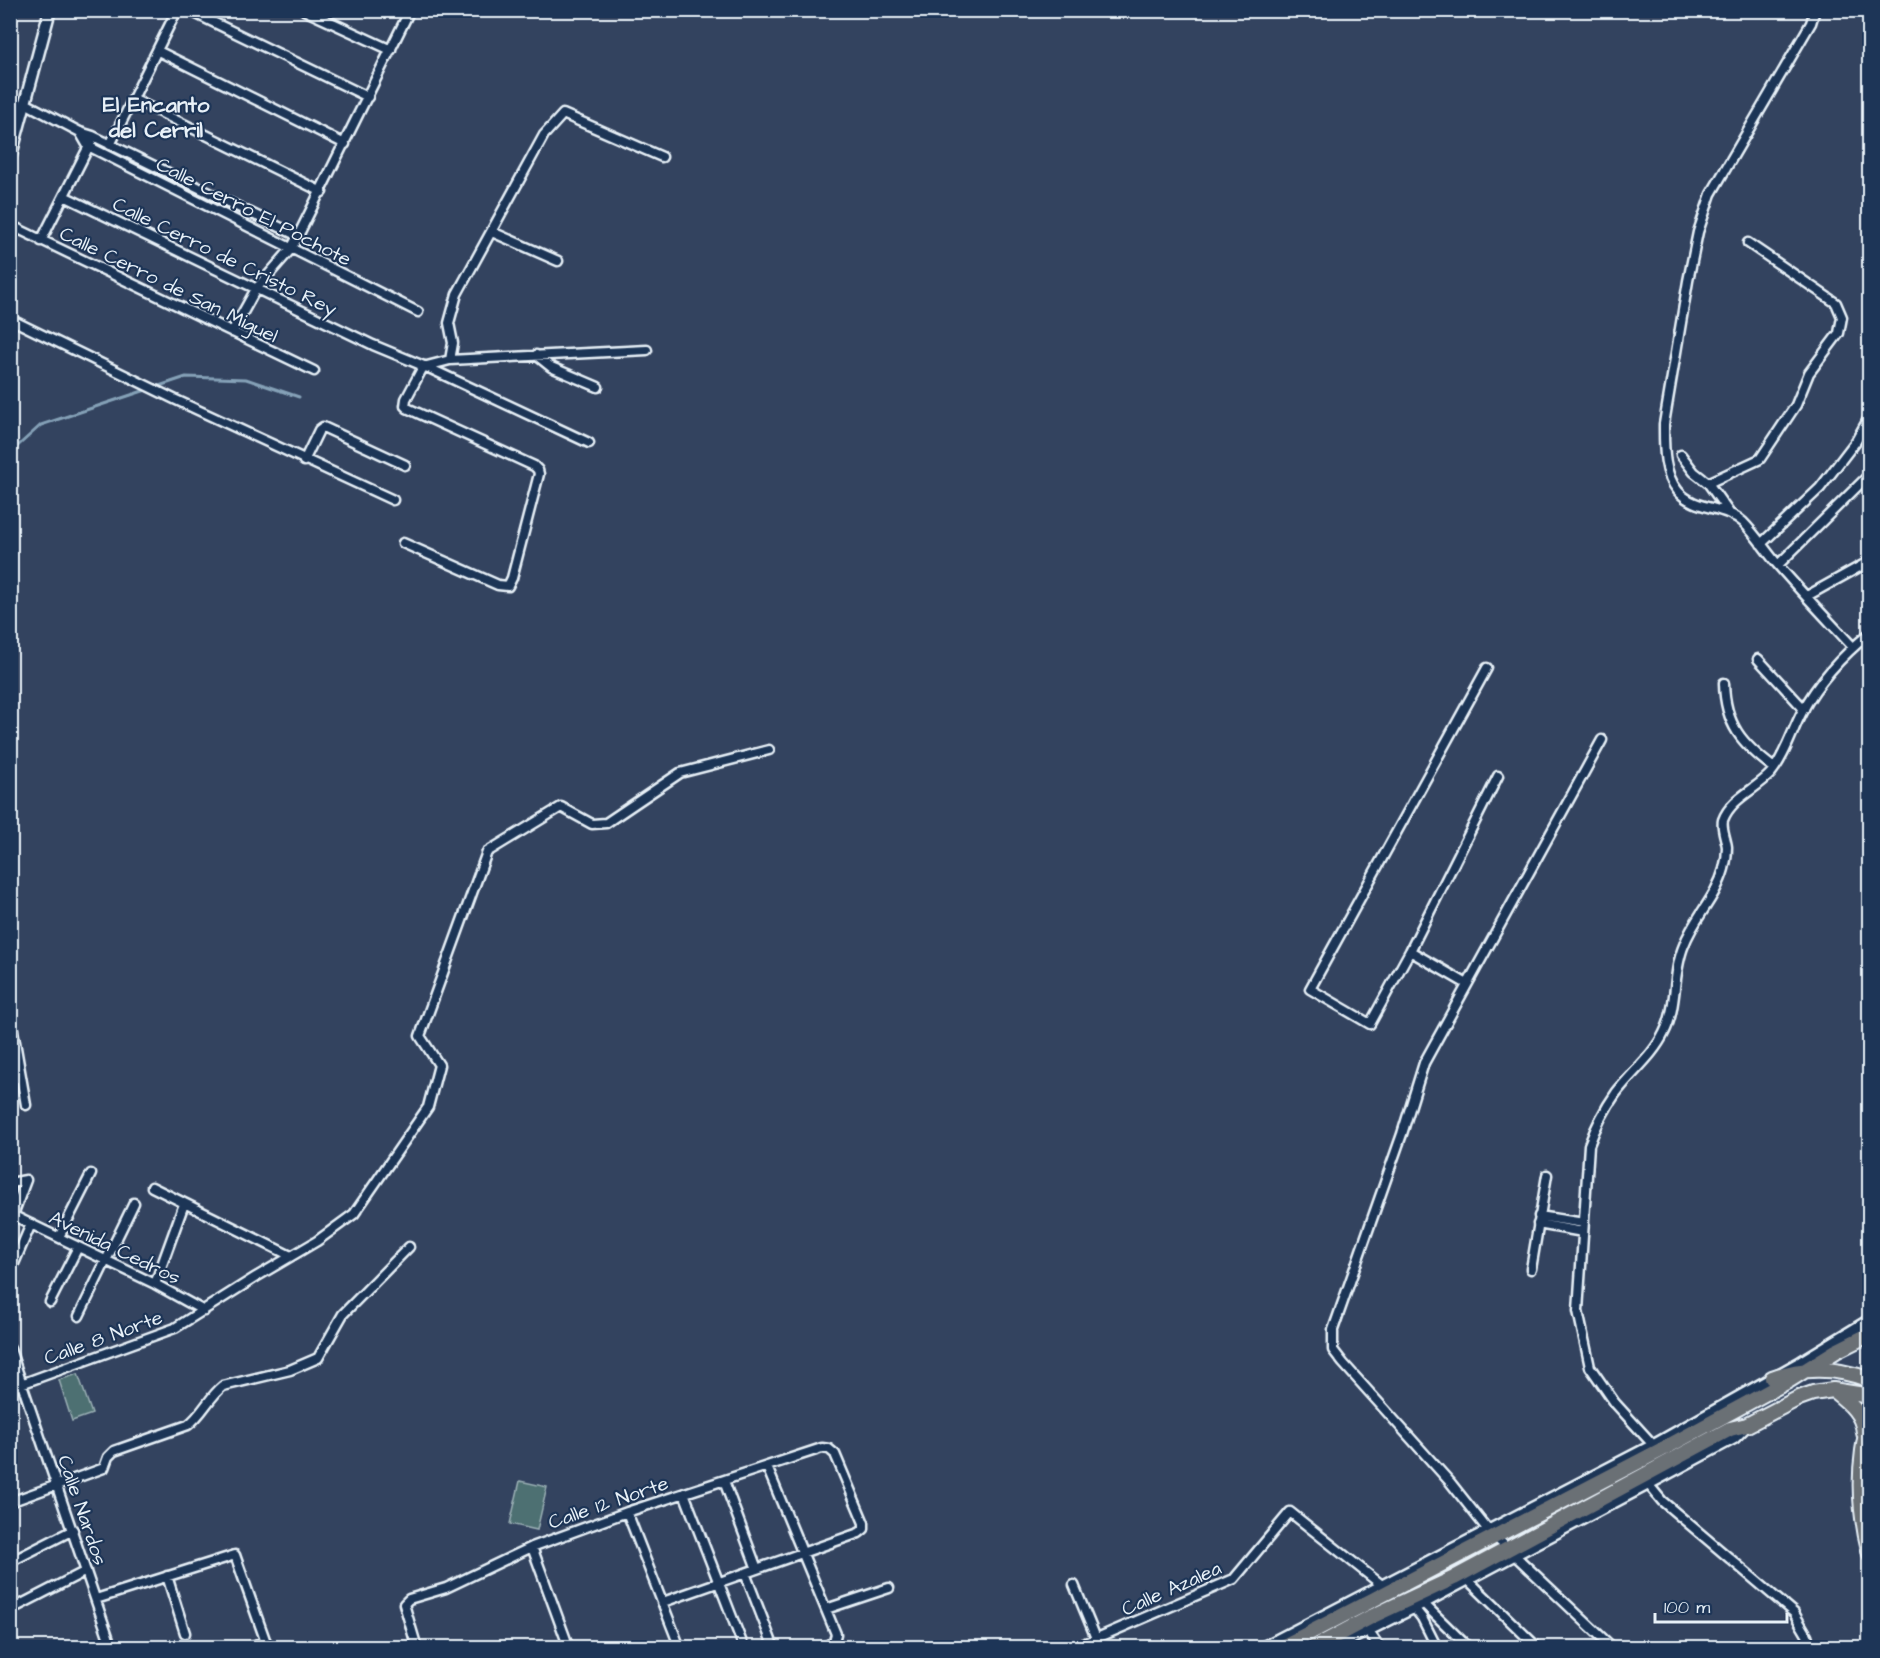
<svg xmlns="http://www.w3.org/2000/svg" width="1880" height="1658" font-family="'Architects Daughter',sans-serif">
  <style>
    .green { fill: #4e7072; stroke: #9bb0b5; stroke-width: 1.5 }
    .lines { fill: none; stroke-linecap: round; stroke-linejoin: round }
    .stream { stroke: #85a1b7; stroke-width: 3 }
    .minor-casing { stroke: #e8f1f8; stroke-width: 13 }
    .tertiary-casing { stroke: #e8f1f8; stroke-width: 15 }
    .primary-casing { stroke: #e8f1f8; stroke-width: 18 }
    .minor { stroke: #1d3557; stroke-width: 8 }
    .tertiary { stroke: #1d3557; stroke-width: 10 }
    .primary { stroke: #6b6f75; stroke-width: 14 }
    .labels { text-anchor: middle; stroke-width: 4.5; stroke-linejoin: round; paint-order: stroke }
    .street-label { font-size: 20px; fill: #e8f1f8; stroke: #1d3557 }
    .quarter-label { font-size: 22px; font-weight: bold; fill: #e8f1f8; stroke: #1d3557 }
  </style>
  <rect width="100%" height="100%" fill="#33435f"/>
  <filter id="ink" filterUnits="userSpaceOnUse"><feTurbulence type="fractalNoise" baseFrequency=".0167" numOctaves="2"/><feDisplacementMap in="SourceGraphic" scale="12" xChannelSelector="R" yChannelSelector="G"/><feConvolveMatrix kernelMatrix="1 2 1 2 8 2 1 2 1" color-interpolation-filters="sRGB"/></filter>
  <g filter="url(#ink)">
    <path class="green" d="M78 1374 92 1414 72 1421 59 1380Z
      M520 1481 547 1487 537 1530 510 1524Z"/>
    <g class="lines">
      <path class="stream" d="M156 387 186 377 246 379 299 397
        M10 453 41 425 149 389"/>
      <g class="minor-casing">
        <path id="minor" d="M188 10 368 97
          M304 10 391 50
          M1815 10 1811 23 1711 194 1698 232 1688 281 1664 424C1664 446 1663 473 1678 491 1695 511 1724 505 1743 522 1756 535 1766 551 1778 565 1802 593 1828 620 1853 647
          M158 51 345 144
          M133 99 322 192
          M25 103 80 132 93 136 298 236
          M80 132 88 146 418 312
          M110 145 177 10
          M64 196 373 345 431 369 589 443
          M10 225 314 371
          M492 232 558 261
          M41 241 91 142
          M10 319 174 399 393 500
          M232 332 256 289 291 249 298 236 410 10
          M536 355 551 367 598 387
          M450 360 453 343 449 323 457 294 544 135 563 114 662 157
          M1681 455 1694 472 1708 483 1730 514
          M304 461 319 430 323 427 405 465
          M1708 483 1760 459 1796 405 1809 373 1839 333 1842 317 1836 303 1748 243
          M403 543 498 585 508 586 512 578 539 474 538 470 534 466 407 408 405 406 406 399 423 367 450 360 647 350
          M1761 544 1820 488 1856 441 1870 416
          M1778 565 1870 474
          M1807 596 1870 561
          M1758 659 1804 709
          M1487 668 1310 989 1370 1024 1410 951 1498 776
          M1724 683C1725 725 1742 744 1774 768
          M1602 740 1424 1063 1402 1134 1333 1330V1350L1343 1363 1450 1482 1488 1530 1613 1648
          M1410 951 1467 984
          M10 1013 26 1105
          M10 1079 21 1077
          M10 1183 26 1180
          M152 1187 291 1256
          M10 1214 155 1284 204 1311
          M13 1215 26 1180
          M1539 1216 1584 1223
          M1538 1224 1583 1232
          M59 1237 91 1174
          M1531 1269 1547 1175
          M10 1273 31 1224
          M155 1284 184 1204
          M50 1302 78 1247
          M79 1316 134 1203
          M10 1349 112 1648
          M10 1388 175 1328 256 1277 317 1241 354 1214 428 1107 439 1065 420 1036 487 852 561 807 592 824 606 823 680 773 769 750
          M1656 1448 1615 1403 1590 1367 1578 1311 1589 1145C1596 1126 1604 1110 1616 1093 1631 1073 1653 1056 1664 1033 1678 1006 1672 973 1684 945 1694 918 1716 898 1724 869 1726 862 1727 853 1727 847 1726 838 1721 828 1723 820 1731 798 1757 789 1771 773 1785 756 1792 731 1802 712 1818 682 1844 654 1870 633
          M767 1467 836 1634 834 1641 824 1648
          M724 1481 757 1569
          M1648 1484 1662 1501 1794 1613 1807 1635 1811 1648
          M684 1493 744 1648
          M10 1502 104 1468 108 1457 114 1451 188 1425C202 1415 209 1397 223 1386L290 1370 318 1358 343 1314 409 1247
          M627 1512 680 1648
          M532 1547 569 1648
          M10 1562 73 1530
          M745 1573 774 1648
          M167 1576 185 1633
          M1468 1580 1538 1648
          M1074 1585 1100 1648
          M96 1599 235 1555 268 1648
          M1423 1603 1469 1648
          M1414 1608 1422 1618 1437 1648
          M826 1609 889 1588
          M10 1610 86 1571
          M1367 1629 1380 1648
          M247 1648 266 1641
          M417 1648 404 1604 409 1599 446 1588 532 1547 627 1512 822 1448 829 1449 835 1454 864 1523V1529L859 1533 663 1602
          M1074 1648 1234 1579 1290 1512 1383 1586"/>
      </g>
      <g class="tertiary-casing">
        <path id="tertiary" d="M10 159 50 10
          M1262 1648 1654 1445 1801 1362 1870 1320
          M1332 1648 1423 1603 1648 1484 1734 1438 1747 1425"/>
      </g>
      <g class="primary-casing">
        <path id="primary" d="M1772 1378C1805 1366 1837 1367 1870 1380
          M1833 1390C1848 1402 1863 1413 1864 1433
          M1870 1417C1857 1464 1858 1507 1870 1554
          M1280 1648 1659 1451 1788 1381 1836 1351 1870 1334
          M1313 1648 1371 1617 1454 1578 1730 1429 1747 1425 1799 1398 1813 1393 1833 1390 1870 1396"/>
      </g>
      <use href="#minor" class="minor"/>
      <use href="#tertiary" class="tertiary"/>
      <use href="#primary" class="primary"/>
    </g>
  </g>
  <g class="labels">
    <g class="street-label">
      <text transform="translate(254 211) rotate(27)" y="7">Calle Cerro El Pochote</text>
      <text transform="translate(225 256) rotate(26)" y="7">Calle Cerro de Cristo Rey</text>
      <text transform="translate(169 284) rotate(26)" y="7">Calle Cerro de San Miguel</text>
      <text transform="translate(115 1247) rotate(26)" y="7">Avenida Cedros</text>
      <text transform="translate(103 1337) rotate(-20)" y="7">Calle 8 Norte</text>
      <text transform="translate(608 1502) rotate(-19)" y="7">Calle 12 Norte</text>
      <text transform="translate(83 1510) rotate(71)" y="7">Calle Nardos</text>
      <text transform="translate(1171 1588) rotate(-24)" y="7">Calle Azalea</text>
    </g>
    <g class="quarter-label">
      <text x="156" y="112">El Encanto<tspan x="156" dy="25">del Cerril</tspan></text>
    </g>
  </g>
  <rect width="1880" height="1658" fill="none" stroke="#1d3557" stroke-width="36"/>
  <rect x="18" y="18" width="1844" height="1622" fill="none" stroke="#e8f1f8" stroke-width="2" filter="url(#ink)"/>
  <path d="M1655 1613v9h132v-9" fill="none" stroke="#e8f1f8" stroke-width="3"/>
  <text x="1664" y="1613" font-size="18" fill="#e8f1f8" stroke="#1d3557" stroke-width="4.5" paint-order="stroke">100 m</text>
</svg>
